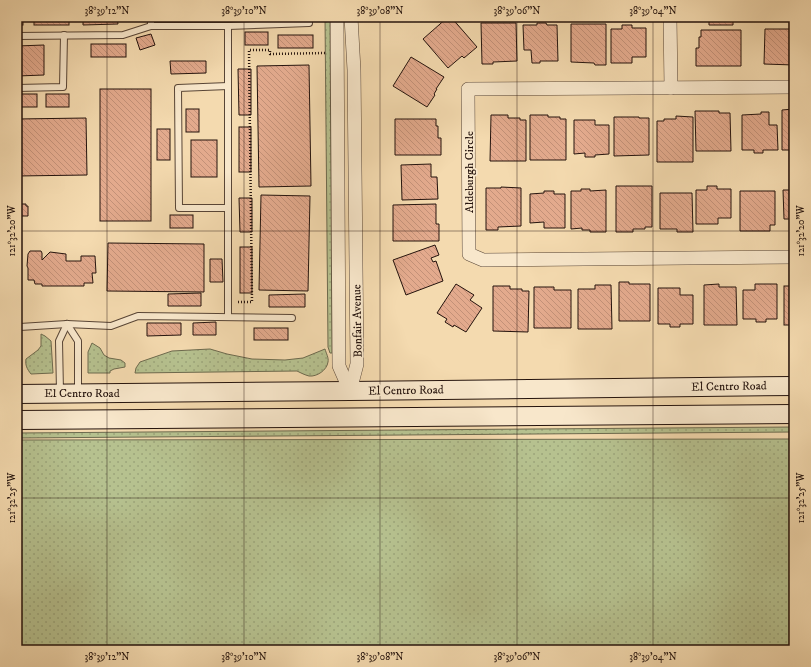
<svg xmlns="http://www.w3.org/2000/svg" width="811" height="667" font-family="'IM FELL DW Pica',serif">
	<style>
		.grass { fill: url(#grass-dots); stroke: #6d6a4e }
		.building { fill: url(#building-back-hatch); stroke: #24130d }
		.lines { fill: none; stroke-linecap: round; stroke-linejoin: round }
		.service-casing { stroke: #584536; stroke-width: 8 }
		.minor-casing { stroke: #584536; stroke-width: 14 }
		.secondary-casing { stroke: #24130d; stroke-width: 20 }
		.path { stroke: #24130d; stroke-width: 2.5; stroke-dasharray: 1 2; stroke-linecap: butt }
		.service { stroke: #f8e7cb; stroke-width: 6 }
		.minor { stroke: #f8e7cb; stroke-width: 13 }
		.secondary { stroke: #f8e7cb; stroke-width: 18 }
		.ticks { fill: none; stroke: #24130d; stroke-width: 1; stroke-opacity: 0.45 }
		.labels { text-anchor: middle; stroke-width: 3.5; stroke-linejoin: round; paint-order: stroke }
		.street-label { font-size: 12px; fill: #24130d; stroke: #f8e7cb }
		.neatline { fill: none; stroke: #24130d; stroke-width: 1.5 }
		.ticks-label { font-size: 10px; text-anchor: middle; fill: #24130d }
	</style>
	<defs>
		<pattern id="grass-dots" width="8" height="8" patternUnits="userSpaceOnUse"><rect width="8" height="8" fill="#b6c18f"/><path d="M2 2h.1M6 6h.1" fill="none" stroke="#9ca57a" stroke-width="1.8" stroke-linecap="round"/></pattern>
		<pattern id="building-back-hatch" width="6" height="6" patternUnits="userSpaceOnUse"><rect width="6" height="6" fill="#e3aa8d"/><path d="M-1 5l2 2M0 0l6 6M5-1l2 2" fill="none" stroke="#c39178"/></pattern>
	</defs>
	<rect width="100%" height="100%" fill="#f4daaf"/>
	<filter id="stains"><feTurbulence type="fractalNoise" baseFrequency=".005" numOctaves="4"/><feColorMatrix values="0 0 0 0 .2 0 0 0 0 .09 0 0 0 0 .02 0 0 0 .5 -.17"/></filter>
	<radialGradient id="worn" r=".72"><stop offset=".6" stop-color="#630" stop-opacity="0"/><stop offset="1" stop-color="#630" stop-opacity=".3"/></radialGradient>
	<g class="grass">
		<path d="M325,17H330L332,353H330L328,347Z"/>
		<path d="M41,334L45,336L51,341L53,373L31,374C27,369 25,365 26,359L38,350L41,346Z"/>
		<path d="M92,343L100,348L104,355L109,358L121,360L125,363V367L114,369L110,371V373H88V352Z"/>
		<path d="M210,349L227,354L252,359L285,360L303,358L325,349C326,353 329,358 328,362C327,370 317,377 309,376C305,375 301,373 297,371L135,373L136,368L140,362L172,351Z"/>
		<path d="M794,427V432L17,438V433Z"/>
		<path d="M794,439V650H17V440Z"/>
	</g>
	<g class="building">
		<rect x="17" y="17" width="6" height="8"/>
		<rect x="34" y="17" width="35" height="8"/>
		<path d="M83,17H117L118,24L83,25Z"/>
		<path d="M448,17H451L477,47L464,58L462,56L448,68L423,39Z"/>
		<path d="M695,17H733V25H709V17Z"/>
		<rect x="769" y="17" width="25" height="3"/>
		<path d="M481,23H516L517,61L493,62V64H482Z"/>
		<path d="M537,23H546L547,25H557L558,61H540V63H532L531,50H524L523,25H537Z"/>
		<path d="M571,24H606V65H595L594,63L571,62Z"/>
		<path d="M622,25H632V28H646V57H632V63H611V29H622Z"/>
		<path d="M765,29H794V65L764,64Z"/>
		<path d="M701,30H741V66H696V48H699V37H701Z"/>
		<rect x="245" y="32" width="23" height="13"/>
		<path d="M151,34L155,45L140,50L136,38Z"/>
		<rect x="278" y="35" width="35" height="13"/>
		<rect x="91" y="44" width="35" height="13"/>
		<path d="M44,45V75L17,76V46Z"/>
		<path d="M411,57L444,77L436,89H437L434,94L435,95L427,107L393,86Z"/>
		<path d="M170,61H206V73L171,74Z"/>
		<path d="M309,65L311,186L259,187L257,66Z"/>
		<path d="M238,69H251V115H239Z"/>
		<rect x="100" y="89" width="51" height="132"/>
		<rect x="17" y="94" width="20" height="13"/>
		<rect x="46" y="94" width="23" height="13"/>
		<rect x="186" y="109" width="13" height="23"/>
		<path d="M794,109V150H782V110Z"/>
		<path d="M695,111H719V113H730L731,151H696Z"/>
		<path d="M761,112H769V125H777L778,150H763V153H754V150H742V115L761,114Z"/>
		<path d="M491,115H508V118H520V120H526V161H490Z"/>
		<path d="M530,115H548V117H560V119H566V160H530Z"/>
		<path d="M676,116L693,117V162H657V121H664V119H676Z"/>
		<path d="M614,117H639V118H649V155L614,156Z"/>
		<path d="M86,118L87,175L17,176V119Z"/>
		<path d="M395,119H436V126H438V138H441V155H395Z"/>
		<path d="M574,120H595V125H609V154L595,155V157H585V153L574,154Z"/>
		<rect x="239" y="127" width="12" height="45"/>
		<rect x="157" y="129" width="13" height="31"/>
		<rect x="191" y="140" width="26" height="37"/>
		<path d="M431,164V177H437L438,199L402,200L401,165Z"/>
		<path d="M616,186H652V227H645V229H633V232H616Z"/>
		<path d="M707,186H717V189H731V218H718V224H696V190H707Z"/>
		<path d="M501,187L521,188V226L498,227V230H486V188H501Z"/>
		<path d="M581,189H590V191L606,190V232H590V230H582V228L571,229V191H581Z"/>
		<path d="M783,190H794V219H784Z"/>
		<path d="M544,191H554V194H565V228H544V222L530,223V194L544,193Z"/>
		<path d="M740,191H775V225H770V231H740Z"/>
		<path d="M660,193H692L693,232H677V229H660Z"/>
		<path d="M261,195L310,196L308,291L259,290Z"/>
		<path d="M239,198H252V232H240Z"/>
		<path d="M17,204H26V206H28V216H17Z"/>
		<path d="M436,204V224H439V241H393V205Z"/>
		<rect x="170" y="215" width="23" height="13"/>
		<path d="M108,243L204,244V292L107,291Z"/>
		<path d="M435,245L439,255L431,258L433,262L436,261L443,281L406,295L393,260Z"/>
		<rect x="240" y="247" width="12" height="46"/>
		<path d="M30,251H41L42,253V260L50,252L66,254V261H81V256H95L96,273H92L93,283H84V286H42V284H35L34,280H28V268L27,266L28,254Z"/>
		<path d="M210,259H222L223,282H210Z"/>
		<path d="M619,282H629V284H650V321H619Z"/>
		<path d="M456,284L474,295L470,300L482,308L466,332L454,325L453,327L445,322L447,319L437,313Z"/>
		<path d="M719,284V287H736L737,325H704V285Z"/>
		<path d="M755,284H777V319H766V322H756V319H743V290H755Z"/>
		<path d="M595,285H611L612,329H578V289H595Z"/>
		<path d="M493,286H510V289H522V291H529L528,332L493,331Z"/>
		<rect x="784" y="286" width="10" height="39"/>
		<path d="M534,287H554V290H571V328H534Z"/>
		<path d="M658,288H680V295H693V324H680V327H670V324H658Z"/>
		<path d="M201,293V306H168V294Z"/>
		<path d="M305,294V307H269V295Z"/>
		<path d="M216,322V335H193V323Z"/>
		<path d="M147,323H181V335L147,336Z"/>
		<rect x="254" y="328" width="34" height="12"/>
	</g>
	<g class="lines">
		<g class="service-casing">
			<g id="service">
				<path d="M151,17V26"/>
				<path d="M228,26V317"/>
				<path d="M17,36L123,35L151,26H228L309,23"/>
				<path d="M228,86L178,88L179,208H228"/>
				<path d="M17,88L63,87L64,35"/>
				<path d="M67,324L78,341V391"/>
				<path d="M17,325L20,327L67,324L111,326L138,316L292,318"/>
				<path d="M60,392L59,341L67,324"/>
			</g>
		</g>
		<g class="minor-casing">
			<g id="minor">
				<path d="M337,17L339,366L350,391"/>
				<path d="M670,17L671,88"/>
				<path d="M794,87L468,89L469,254L483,260L794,257"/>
				<path d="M350,391L357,364L354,70L351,17"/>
			</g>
		</g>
		<g class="secondary-casing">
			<g id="secondary">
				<path d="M17,394L350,391L794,386"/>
				<path d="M17,420L794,414"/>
			</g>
		</g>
		<path class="path" d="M238,302H252L249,50H270V54L325,53"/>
		<use href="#service" class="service"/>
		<use href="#minor" class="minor"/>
		<use href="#secondary" class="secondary"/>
	</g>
	<path class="ticks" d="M107,17V650M244,17V650M380,17V650M517,17V650M653,17V650M789,17V650M17,231H794M17,498H794"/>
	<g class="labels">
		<g class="street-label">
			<text transform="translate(469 172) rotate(-90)" y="4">Aldeburgh Circle</text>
			<text transform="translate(357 321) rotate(-91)" y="4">Bonfair Avenue</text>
			<text transform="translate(729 386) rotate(-1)" y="4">El Centro Road</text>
			<text transform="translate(406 390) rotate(-1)" y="4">El Centro Road</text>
			<text x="82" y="397">El Centro Road</text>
		</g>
	</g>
	<rect width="811" height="667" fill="none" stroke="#f4daaf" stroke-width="44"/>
	<rect x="22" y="22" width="767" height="623" class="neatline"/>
	<g class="ticks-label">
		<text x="107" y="14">38°39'12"N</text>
		<text x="244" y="14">38°39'10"N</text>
		<text x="380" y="14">38°39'08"N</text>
		<text x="517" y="14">38°39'06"N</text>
		<text x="653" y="14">38°39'04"N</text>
		<text transform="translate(800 231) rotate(-90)" y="4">121°32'20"W</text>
		<text transform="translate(11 231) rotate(-90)" y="4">121°32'20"W</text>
		<text transform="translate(800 498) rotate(-90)" y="4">121°32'25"W</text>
		<text transform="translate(11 498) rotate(-90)" y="4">121°32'25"W</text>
		<text x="107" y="660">38°39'12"N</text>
		<text x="244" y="660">38°39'10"N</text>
		<text x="380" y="660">38°39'08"N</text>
		<text x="517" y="660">38°39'06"N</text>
		<text x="653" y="660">38°39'04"N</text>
	</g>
	<rect width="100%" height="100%" filter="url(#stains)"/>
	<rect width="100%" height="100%" fill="url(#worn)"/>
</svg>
